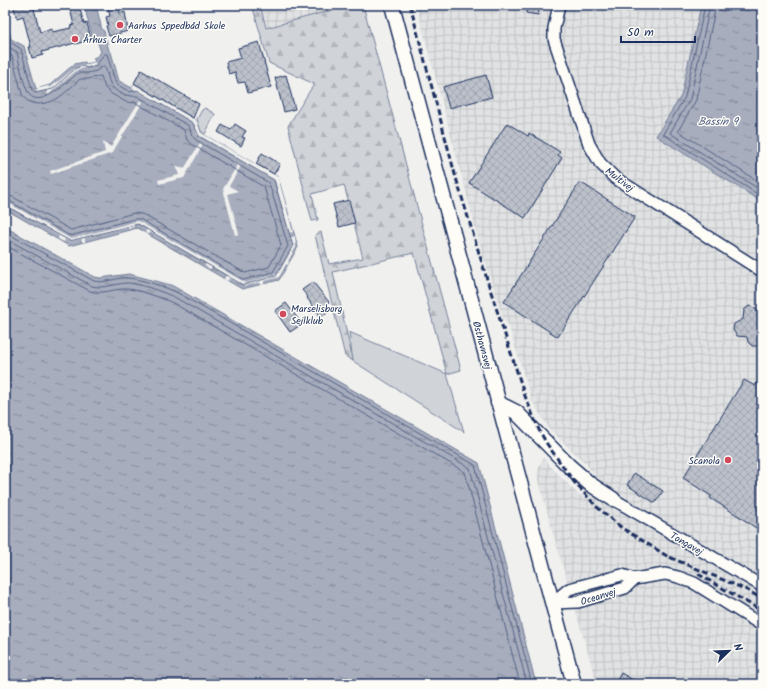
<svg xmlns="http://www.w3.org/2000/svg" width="767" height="689" font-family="Kalam,sans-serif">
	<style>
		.industrial { fill: url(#industrial-grid) }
		.green { fill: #d0d3d8; stroke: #76819b }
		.forest { fill: url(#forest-firs); stroke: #76819b }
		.water { fill: url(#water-ripples); stroke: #6f7b97 }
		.pier { fill: #f0f0ee }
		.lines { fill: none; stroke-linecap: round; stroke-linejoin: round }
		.shore { stroke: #536184; stroke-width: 1 }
		.building { fill: url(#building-cross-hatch); stroke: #1b2f5e }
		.minor-casing { stroke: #1b2f5e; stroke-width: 14 }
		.tertiary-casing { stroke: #1b2f5e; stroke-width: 17 }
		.minor { stroke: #fdfcf7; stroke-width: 11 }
		.tertiary { stroke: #fdfcf7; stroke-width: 14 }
		.rail { stroke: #1b2f5e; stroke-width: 3; stroke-dasharray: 6 3; stroke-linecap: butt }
		.poi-dot { fill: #d1495b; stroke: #fdfcf7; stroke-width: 1.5 }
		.labels { text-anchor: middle; stroke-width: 3; stroke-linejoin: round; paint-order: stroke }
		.poi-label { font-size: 10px; fill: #1b2f5e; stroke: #fdfcf7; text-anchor: start }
		.street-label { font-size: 10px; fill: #1b2f5e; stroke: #fdfcf7 }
		.water-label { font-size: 11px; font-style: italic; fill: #4c5b7f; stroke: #fdfcf7 }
	</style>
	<defs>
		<pattern id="industrial-grid" width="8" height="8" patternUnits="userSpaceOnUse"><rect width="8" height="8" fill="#e0e2e3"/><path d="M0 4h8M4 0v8" fill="none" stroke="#c0c2c5"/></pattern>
		<pattern id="forest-firs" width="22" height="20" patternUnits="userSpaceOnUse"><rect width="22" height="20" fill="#d0d3d8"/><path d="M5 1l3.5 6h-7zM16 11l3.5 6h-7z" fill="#b2b5bc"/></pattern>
		<pattern id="water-ripples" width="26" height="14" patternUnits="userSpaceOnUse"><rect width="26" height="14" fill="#a7adbd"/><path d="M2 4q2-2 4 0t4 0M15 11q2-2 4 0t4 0" fill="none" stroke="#878d9d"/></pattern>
		<pattern id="building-cross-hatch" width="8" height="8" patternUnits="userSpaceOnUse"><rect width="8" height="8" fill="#bbc0ca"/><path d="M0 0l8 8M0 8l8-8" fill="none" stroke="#a0a5b0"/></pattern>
	</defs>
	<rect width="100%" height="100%" fill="#f0f0ee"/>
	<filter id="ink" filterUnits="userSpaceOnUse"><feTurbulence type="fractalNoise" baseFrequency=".025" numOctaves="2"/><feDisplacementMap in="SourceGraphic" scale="8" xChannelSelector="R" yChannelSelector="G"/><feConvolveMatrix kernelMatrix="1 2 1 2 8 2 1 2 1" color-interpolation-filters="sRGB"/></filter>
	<g filter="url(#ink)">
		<g class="industrial">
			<path d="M260,5H351V6L266,28Z"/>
			<path d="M416,5H701L681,96L657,136L762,202V684H597L552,530L537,473L543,457L554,470L580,496L596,477L586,464L549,429L532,401L508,324L504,321L481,249Z"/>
		</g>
		<g class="green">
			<path d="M205,108L215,114L205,134L201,131L197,119L202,110Z"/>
			<path d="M349,332L447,374L464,432L353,361Z"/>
		</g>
		<path class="forest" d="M252,5H260L266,28L351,5H363L461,370L447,374L414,253L333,272L353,361L345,356L315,235L321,232L329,264L363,258L344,185L312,194L318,220L312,221L288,126L314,84L269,63Z"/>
		<g class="water">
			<path d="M84,5H96L102,30L104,31L109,51L111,52L119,81L132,88L134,84L197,121L201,133L278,177L298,247L279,280L242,289L137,228L69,246L5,209V14L11,39L24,46L36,89L50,85L74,64L85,62L86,64L95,62L93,58L98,56L101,52L98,43L93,40Z"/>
			<path d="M701,5H762V202L656,136L681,96Z"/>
			<path d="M5,227L95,277L100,278L129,274L171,285L180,290L479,463L536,684H5Z"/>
		</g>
		<g class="pier">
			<path d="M95,62V65L77,70L48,95L47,90L37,93L36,89L48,86L50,88L75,68Z"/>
			<path d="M134,84L197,121L201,133L278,177L293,232L289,233L275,181L197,135L194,124L132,88Z"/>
			<path d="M140,100L143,102L112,153L51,174L50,171L105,152L103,142L111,147Z"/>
			<path d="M200,143L203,145L184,178L159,184L158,180L179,175L176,165L184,169Z"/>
			<path d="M238,164L241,166L229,186L238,191L228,194L239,234L235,235L223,189Z"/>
			<path d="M5,201L71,239L138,221L246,283L277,274L293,247L290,238L295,236L296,247L288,261H289L288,265L286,264L279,277L264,281V284L261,285L260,282L245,286L229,278L228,281L224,279L226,275L212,267L210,269L205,266L206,263L150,232L148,234L145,233L147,229L138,224L134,225V227L128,229V227L85,238V242H82L81,239L70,242L65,239L64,242L58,239L59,236L5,205Z"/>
		</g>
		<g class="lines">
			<g class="shore">
				<path d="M705,5L685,97L663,134L762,197"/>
				<path d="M710,5L690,99L670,133L762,191"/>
				<path d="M716,5L696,100L678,131L762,184"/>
				<path d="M5,30L9,41L21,49L32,90L35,93L53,89L76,68L82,66L87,68L96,66L104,54H107L116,84L130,92L137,90L193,123L199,136L274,180L293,246L276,276L243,285L138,224L70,241L8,207L5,206"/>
				<path d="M5,45L17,52C19,62 24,87 29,94C40,110 69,80 78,73H88L96,71L104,66C108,71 107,79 111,85C115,93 129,97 137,96L189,126L192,136L196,140L269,183L288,246L273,272L244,280L140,219H134L70,236L11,202L5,201"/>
				<path d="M5,52L12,56L22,94C28,108 47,105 58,98C66,93 73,85 80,79H88L101,76L105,88L110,93L126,102L136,103L184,130L187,140L193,145L264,187L281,245L269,267L245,273L142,214L134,213L71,230L13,197L5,195"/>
				<path d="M5,232L94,281C105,284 116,277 128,278C141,279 166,287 178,293L475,465L532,684"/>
				<path d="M5,238L92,286C103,289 114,284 126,283C136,282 166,293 176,298L470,468L527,684"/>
				<path d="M5,245L90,291C103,295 114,288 128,289C140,290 162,298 173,303L465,472L520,684"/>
			</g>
		</g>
		<g class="building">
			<path d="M13,5H33L40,32L52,29V32L71,28L70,26L74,25L69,5H79L84,24L87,23L91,39L83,41V42L75,44V43L42,52L43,55L32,58L29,47H31L23,16L17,18Z"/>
			<path d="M107,5H118L120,13L125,12L128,31L109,36L106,26L108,25L106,17L110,16Z"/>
			<path d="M527,5H540L538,15L526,13Z"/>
			<path d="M259,42L271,87L248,93L245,82L238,83L235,72L229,74L226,62L241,58L238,48Z"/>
			<path d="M141,70L199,104L193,118L134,83Z"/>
			<path d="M286,75L295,109L284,112L275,78Z"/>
			<path d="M486,75L492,97L449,108L443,87Z"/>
			<path d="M507,123L528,136L529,133L560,152L558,155L562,158L525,218L469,183Z"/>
			<path d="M235,124L246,131L242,137L245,138L241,146L218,132L222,125L231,130Z"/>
			<path d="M262,153L280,164L274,174L256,164Z"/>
			<path d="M580,182L635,217L558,337L504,302Z"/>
			<path d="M349,200L355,223L339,227L333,204Z"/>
			<path d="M313,282L329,302L326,305L330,310L321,317L307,298L308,297L302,290Z"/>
			<path d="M286,303L302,324L290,332L275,311Z"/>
			<path d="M749,306L755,308L760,317H762V342L758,346H752L748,342L747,337L737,336L733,330L734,324L743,319L744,310Z"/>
			<path d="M762,375V528L758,525L756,528L740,517L710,498L711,496L683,478L744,380L755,386Z"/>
			<path d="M634,473L663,491L655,503L627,485Z"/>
			<path d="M621,673L640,684H615Z"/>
		</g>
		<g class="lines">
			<g class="minor-casing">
				<g id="minor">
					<path d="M559,5L554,28V39L589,144L600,163L615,178L762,271"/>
					<path d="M613,499L762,586"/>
					<path d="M552,603L569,589L622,575L634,579L665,574L678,577L694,583L762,625"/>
					<path d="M552,603L578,602L625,588L634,579"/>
				</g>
			</g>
			<g class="tertiary-casing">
				<g id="tertiary">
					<path d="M392,5L574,684"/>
					<path d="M498,403L516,412L568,465L590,484L613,499"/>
				</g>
			</g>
			<use href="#minor" class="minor"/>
			<use href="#tertiary" class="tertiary"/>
			<g class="rail">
				<path d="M410,5L456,178L490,289L525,396L539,430L547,444L574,482L597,507L622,528L667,556L747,590L762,599"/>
				<path d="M698,574L762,611"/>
			</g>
		</g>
	</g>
	<g class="poi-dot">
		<circle cx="120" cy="25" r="4"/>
		<circle cx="75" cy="39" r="4"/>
		<circle cx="283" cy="314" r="4"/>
		<circle cx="728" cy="460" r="4"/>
	</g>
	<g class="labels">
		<g class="poi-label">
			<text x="128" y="29">Aarhus Sppedbåd Skole</text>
			<text x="83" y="43">Århus Charter</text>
			<text x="291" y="312">Marselisborg<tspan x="291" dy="12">Sejlklub</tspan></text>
			<text x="720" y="464" text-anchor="end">Scanola</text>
		</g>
		<g class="street-label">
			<text transform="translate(620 179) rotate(37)" y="4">Multivej</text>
			<text transform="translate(483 345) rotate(75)" y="4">Østhavnsvej</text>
			<text transform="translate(687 543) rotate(30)" y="4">Tongavej</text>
			<text transform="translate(598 596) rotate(-17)" y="4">Oceanvej</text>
		</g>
		<g class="water-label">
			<text x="718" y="125">Bassin 9</text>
		</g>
	</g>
	<rect width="767" height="689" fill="none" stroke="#fdfcf7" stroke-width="20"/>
	<rect x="10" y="10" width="747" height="669" fill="none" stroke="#1b2f5e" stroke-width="1.5" filter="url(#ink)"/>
	<g transform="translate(729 651) rotate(67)" stroke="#fdfcf7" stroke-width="3" paint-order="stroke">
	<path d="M0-3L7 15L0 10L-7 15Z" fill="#1b2f5e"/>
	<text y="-6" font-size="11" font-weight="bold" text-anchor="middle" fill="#1b2f5e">N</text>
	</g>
	<path d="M621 36v6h74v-6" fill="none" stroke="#1b2f5e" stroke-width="2"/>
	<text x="627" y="36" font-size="12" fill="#1b2f5e" stroke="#fdfcf7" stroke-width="3" paint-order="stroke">50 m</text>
</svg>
